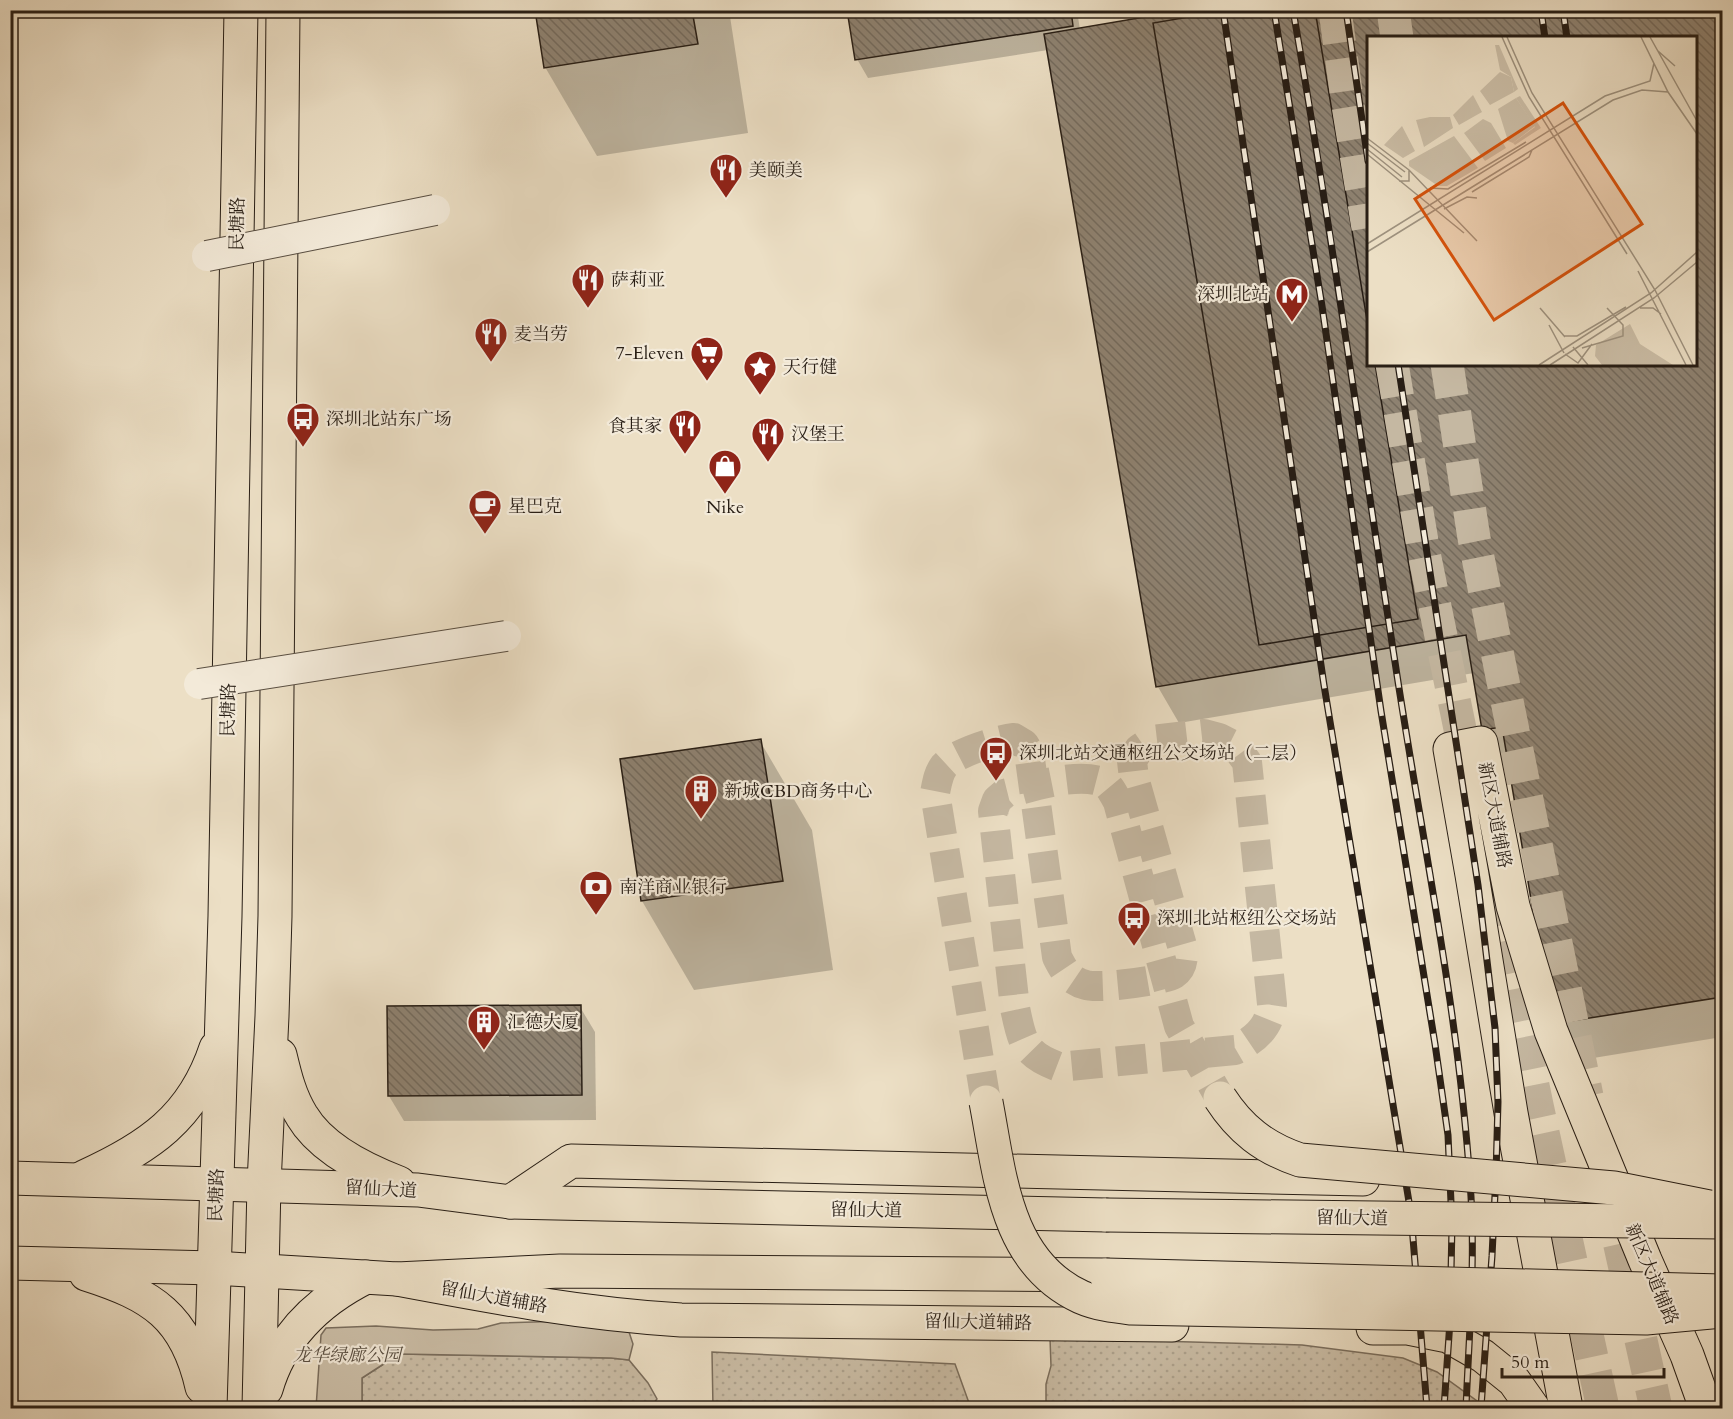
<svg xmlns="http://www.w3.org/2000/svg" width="1733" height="1419" font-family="Cardo,'Noto Serif SC',serif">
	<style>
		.grass { fill: url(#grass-dots); stroke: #7a6e5e; stroke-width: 1.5 }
		.green { fill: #cbbea7; stroke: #7a6e5e; stroke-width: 1.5 }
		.shadow { fill: #0003; fill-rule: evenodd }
		.building { fill: url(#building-back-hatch); stroke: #281e15; stroke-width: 1.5; fill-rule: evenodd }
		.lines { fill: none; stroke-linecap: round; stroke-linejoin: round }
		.minor-tunnel { stroke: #c5b8a2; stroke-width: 30; stroke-dasharray: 30 15; stroke-linecap: butt }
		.major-tunnel { stroke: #c5b8a2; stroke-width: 33; stroke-dasharray: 33 16; stroke-linecap: butt }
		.major-casing { stroke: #281e15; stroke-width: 35 }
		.major { stroke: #ecdfc5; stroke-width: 33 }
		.rail-casing { stroke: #281e15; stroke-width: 7 }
		.rail { stroke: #f3ead9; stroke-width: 4.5; stroke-dasharray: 14; stroke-linecap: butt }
		.minor-bridge-casing { stroke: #594e41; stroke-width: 32; stroke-linecap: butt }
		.major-bridge-casing { stroke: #281e15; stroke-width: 35; stroke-linecap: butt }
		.minor-bridge { stroke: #f3ead9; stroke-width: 30 }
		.major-bridge { stroke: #ecdfc5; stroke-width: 33 }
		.labels { text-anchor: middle; stroke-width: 4.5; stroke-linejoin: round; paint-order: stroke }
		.poi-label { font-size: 18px; fill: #281e15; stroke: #f3ead9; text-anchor: start }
		.street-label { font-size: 18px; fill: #281e15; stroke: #f3ead9 }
		.park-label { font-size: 18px; font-style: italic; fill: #594e41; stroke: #f3ead9 }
		.inset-road { fill: none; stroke: #9e927f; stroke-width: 1.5 }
		.view { fill: #d5530d; fill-opacity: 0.15; stroke: #d5530d; stroke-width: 3 }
		.inset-edge { fill: none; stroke: #281e15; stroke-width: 3 }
	</style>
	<defs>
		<pattern id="grass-dots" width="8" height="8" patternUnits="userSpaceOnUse" patternTransform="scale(1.5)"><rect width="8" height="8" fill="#cbbea7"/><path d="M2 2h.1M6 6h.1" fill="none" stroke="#aea38f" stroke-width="1.8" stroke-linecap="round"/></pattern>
		<pattern id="building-back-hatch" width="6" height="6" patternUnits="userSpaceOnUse" patternTransform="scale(1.5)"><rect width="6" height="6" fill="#8e8271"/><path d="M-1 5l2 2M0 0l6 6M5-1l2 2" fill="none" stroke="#746a5c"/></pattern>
	</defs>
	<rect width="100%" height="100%" fill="#ecdfc5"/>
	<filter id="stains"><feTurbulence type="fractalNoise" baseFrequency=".00333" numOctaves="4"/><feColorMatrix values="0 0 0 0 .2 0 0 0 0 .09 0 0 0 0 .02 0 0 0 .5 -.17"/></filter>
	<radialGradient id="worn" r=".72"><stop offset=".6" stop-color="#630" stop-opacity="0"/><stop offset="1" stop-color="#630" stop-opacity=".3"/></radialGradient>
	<g class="grass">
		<path d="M1050,1338L1302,1345L1403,1358L1437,1372L1477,1401L1471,1408H1046V1384L1051,1366Z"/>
		<path d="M712,1352L955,1364L969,1403V1408H713Z"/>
		<path d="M399,1354L611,1358L629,1360L648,1383L657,1399L650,1408H362V1378Z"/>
	</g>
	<path class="green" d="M568,1321L628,1329L633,1344L629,1360L611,1358L399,1354L362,1378V1408H316L321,1335L326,1328L376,1326L433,1330L478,1329L501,1323Z"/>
	<g class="shadow">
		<path d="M536,10H729L748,133L597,156L545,67Z"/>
		<path d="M849,10H1077L1080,30L1195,10H1722V1037L1575,1061L1554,1024L1510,766L1505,767L1484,730L1474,673L1179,723L1158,687L1048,50L868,78L857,59ZM1368,38H1696V364H1368Z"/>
		<path d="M760,741L812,830L833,970L694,990L642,901L621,761Z"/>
		<path d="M580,1007L595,1032L596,1120L404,1121L389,1096Z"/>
	</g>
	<g class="building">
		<path d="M535,10H692L698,44L544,68Z"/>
		<path d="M847,10H1071L1073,26L855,60Z"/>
		<path d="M1186,10H1722V997L1552,1024L1502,727L1482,730L1466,635L1156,687L1044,34ZM1368,38H1696V364H1368Z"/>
		<path d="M1230,10H1315L1368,326V364H1375L1418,619L1259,645L1153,23Z"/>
		<path d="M761,739L783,881L641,901L620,759Z"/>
		<path d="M581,1005L582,1095L388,1096L387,1006Z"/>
	</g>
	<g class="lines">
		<path class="minor-tunnel" d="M986,1102L935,793C937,783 938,774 944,766C955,753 997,740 1014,738L1024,744L1029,752L1057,957C1064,971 1070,981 1086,985C1098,989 1162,981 1174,974C1183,968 1183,959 1183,949L1134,778L1132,761L1139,749L1152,740L1204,734L1219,738L1235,746L1247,762L1272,1004C1268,1030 1257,1037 1235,1050L1059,1067C1024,1054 1022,1042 1015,1008L993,811L997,800L1004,794C1029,788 1087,768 1108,786C1112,790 1115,797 1118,802L1179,1026L1220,1098"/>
		<g class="major-tunnel">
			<path d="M1335,10L1347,99L1368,228"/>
			<path d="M1393,10L1397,38"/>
			<path d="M1392,364L1424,553L1537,1105L1603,1408"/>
			<path d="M1447,364L1474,538L1587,1096"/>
			<path d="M1609,1196L1656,1408"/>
		</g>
		<g class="major-casing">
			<g id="major">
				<path d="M280,1055C285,1076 290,1097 302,1116C321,1148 365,1170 399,1183"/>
				<path d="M84,1177C148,1148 193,1118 216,1048"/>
				<path d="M10,1178L418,1190L510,1202L1106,1215"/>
				<path d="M510,1202L571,1161L1363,1179"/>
				<path d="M10,1263L214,1268L397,1279L560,1271L1106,1275"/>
				<path d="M86,1274C152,1295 186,1316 202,1387"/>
				<path d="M397,1279C493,1297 583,1314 681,1320L1172,1325"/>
				<path d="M1373,1328H1408L1448,1336L1483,1356L1514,1381L1533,1408"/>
				<path d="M266,1389C281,1336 318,1301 366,1277"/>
				<path d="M210,1408L225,916L241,10"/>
				<path d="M259,1408L264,1184L272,1016L275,916L283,10"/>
				<path d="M1566,1408L1511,1113L1472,875L1450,749L1481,743L1513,906L1551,1031L1645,1260L1687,1355L1706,1408"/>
			</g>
		</g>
		<use href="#major" class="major"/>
		<g class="rail-casing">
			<g id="rail">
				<path d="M1223,10L1324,685L1411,1214L1427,1408"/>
				<path d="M1274,10L1322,306L1381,711L1435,1044L1448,1135L1452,1225L1450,1321L1444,1408"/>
				<path d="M1293,10C1331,227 1361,445 1395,662C1421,835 1458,1007 1470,1182C1476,1257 1469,1333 1466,1408"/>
				<path d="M1346,10L1368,161"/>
				<path d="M1541,10L1545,38"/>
				<path d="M1563,10L1567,38"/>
				<path d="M1398,364L1478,885L1495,1028L1498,1102L1496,1174L1492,1256L1481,1408"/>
			</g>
		</g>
		<use href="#rail" class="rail"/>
		<g class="minor-bridge-casing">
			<g id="minor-bridge">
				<path d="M207,256L435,210"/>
				<path d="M199,684L506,636"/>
			</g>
		</g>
		<g class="major-bridge-casing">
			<g id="major-bridge">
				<path d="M1220,1098C1240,1129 1264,1148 1300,1160L1614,1188L1709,1207"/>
				<path d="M986,1102C1000,1175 1005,1262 1081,1297C1097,1304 1114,1306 1131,1308L1646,1318L1722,1311"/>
				<path d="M1106,1215L1722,1222"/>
				<path d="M1106,1275L1722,1291"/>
			</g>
		</g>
		<use href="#minor-bridge" class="minor-bridge"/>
		<use href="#major-bridge" class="major-bridge"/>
	</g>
	<defs>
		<g id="restaurant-pin" transform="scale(1.725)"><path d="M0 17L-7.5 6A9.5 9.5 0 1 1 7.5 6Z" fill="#8f2418" stroke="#f3ead9"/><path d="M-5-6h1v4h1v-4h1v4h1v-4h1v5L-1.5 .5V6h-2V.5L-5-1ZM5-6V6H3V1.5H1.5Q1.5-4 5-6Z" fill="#fff"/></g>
		<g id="metro-pin" transform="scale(1.725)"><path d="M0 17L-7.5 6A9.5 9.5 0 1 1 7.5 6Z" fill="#8f2418" stroke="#f3ead9"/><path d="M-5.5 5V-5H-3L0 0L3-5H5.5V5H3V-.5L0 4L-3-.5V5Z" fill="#fff"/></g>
		<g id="supermarket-pin" transform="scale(1.725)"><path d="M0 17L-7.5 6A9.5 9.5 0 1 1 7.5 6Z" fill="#8f2418" stroke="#f3ead9"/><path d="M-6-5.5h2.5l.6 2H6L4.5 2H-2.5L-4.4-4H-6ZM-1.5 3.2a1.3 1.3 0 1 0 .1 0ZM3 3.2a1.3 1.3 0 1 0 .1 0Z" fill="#fff"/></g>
		<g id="sight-pin" transform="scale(1.725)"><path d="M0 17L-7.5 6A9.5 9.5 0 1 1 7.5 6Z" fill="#8f2418" stroke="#f3ead9"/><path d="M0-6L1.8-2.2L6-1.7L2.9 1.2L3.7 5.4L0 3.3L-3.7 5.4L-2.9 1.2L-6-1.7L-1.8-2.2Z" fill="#fff"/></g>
		<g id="bus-pin" transform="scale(1.725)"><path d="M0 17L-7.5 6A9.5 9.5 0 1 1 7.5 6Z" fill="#8f2418" stroke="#f3ead9"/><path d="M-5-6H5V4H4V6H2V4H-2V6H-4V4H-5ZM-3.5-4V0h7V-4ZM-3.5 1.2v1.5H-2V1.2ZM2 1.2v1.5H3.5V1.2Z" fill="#fff"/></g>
		<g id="shop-pin" transform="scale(1.725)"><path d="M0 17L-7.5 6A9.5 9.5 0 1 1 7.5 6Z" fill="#8f2418" stroke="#f3ead9"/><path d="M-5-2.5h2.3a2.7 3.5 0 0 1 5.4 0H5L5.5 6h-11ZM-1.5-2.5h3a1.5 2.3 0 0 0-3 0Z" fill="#fff"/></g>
		<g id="cafe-pin" transform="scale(1.725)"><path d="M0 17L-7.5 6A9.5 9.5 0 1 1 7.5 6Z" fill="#8f2418" stroke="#f3ead9"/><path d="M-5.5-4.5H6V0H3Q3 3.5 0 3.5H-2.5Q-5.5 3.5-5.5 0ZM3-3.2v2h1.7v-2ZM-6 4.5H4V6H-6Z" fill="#fff"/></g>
		<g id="building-pin" transform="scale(1.725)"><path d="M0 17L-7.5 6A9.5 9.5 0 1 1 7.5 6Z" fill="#8f2418" stroke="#f3ead9"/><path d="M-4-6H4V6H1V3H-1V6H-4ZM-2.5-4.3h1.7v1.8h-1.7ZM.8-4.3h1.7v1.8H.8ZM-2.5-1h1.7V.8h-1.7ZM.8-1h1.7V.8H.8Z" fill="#fff"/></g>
		<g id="bank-pin" transform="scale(1.725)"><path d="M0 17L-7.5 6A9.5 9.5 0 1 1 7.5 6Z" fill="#8f2418" stroke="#f3ead9"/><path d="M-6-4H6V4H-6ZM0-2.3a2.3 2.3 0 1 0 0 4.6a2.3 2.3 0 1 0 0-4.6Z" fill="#fff"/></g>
	</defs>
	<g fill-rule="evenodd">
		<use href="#restaurant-pin" x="726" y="170"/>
		<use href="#restaurant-pin" x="588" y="280"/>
		<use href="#metro-pin" x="1292" y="294"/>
		<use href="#restaurant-pin" x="491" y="334"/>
		<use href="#supermarket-pin" x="707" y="353"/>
		<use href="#sight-pin" x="760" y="367"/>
		<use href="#bus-pin" x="303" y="419"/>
		<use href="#restaurant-pin" x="685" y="426"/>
		<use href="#restaurant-pin" x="768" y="434"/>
		<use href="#shop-pin" x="725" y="466"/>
		<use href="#cafe-pin" x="485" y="506"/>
		<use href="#bus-pin" x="996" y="753"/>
		<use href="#building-pin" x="701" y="791"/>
		<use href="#bank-pin" x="596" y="887"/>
		<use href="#bus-pin" x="1134" y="918"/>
		<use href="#building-pin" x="484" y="1022"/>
	</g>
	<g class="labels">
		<g class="poi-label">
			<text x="749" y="176">美颐美</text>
			<text x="611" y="286">萨莉亚</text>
			<text x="1269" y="300" text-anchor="end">深圳北站</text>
			<text x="514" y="340">麦当劳</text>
			<text x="684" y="359" text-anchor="end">7-Eleven</text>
			<text x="783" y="373">天行健</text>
			<text x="326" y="425">深圳北站东广场</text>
			<text x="662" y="432" text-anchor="end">食其家</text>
			<text x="791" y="440">汉堡王</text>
			<text x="508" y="512">星巴克</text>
			<text x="725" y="513" text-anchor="middle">Nike</text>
			<text x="1019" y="759">深圳北站交通枢纽公交场站（二层）</text>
			<text x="724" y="797">新城CBD商务中心</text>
			<text x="619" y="893">南洋商业银行</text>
			<text x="1157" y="924">深圳北站枢纽公交场站</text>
			<text x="507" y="1028">汇德大厦</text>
		</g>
		<g class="street-label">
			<text transform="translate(237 224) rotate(-89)" y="6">民塘路</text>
			<text transform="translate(228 710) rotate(-89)" y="6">民塘路</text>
			<text transform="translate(1495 815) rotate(79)" y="6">新区大道辅路</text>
			<text transform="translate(381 1189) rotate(3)" y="6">留仙大道</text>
			<text transform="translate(216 1195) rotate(-88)" y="6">民塘路</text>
			<text transform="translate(866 1210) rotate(1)" y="6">留仙大道</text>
			<text transform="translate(1352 1218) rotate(1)" y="6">留仙大道</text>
			<text transform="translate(1652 1274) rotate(67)" y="6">新区大道辅路</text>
			<text transform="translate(494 1297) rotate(10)" y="6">留仙大道辅路</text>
			<text transform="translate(978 1322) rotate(1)" y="6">留仙大道辅路</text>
		</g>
		<g class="park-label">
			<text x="347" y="1361">龙华绿廊公园</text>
		</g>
	</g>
	<g transform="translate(1367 36)">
		<rect width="330" height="330" fill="#ecdfc5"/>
		<path d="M149,62L168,90L146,107L141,105L131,73ZM116,83L124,87L139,112L118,125L97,97ZM87,100L111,132L80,150H71L42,130V125Z" fill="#cbbea7"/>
		<path d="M133,36L144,41L147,56L123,69L113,55ZM106,59L115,76L92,89L86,79ZM63,81H83L86,92L57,111L49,84ZM35,90L48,115L36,122L17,109Z" fill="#cbbea7"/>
		<path d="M128,9H132L151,53L147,56L144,41L133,34ZM153,60L174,92L148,109L146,107L168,91L149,62ZM263,288L273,308L306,329H235L228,320L229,309Z" fill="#cbbea7"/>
		<path class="inset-road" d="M135,1L162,61L260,218M140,1L165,57L288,254L326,329M274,1L301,56L330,98M283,1L330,85M291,15L308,30M0,102L42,134L110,205M0,107L38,136M0,113L35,141M0,118L97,197M32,145H42V134M63,152L81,153L159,106M105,156L162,121L165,114M77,173L100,161L110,162M0,208L238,60L283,45L287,27M0,216L246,64L275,54L301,56M271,235L319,329M173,272L198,301M273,272H286L294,278M182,289L197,317M197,300H210L259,271M206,311L221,329M215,312L256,300V289L240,272M198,318L211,327L225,308M172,329L284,257L330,216M183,329L287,262L330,226"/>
		<path class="view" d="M196,67L275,188L127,284L48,163Z"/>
		<rect width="330" height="330" class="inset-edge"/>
	</g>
	<rect width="1733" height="1419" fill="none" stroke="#ecdfc5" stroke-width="36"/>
	<rect x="12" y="12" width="1709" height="1395" fill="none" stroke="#281e15" stroke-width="3"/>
	<rect x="18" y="18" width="1697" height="1383" fill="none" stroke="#281e15" stroke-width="1.5"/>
	<path d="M1502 1368v9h162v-9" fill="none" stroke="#281e15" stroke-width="3"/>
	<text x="1511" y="1368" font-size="18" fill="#281e15" stroke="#f3ead9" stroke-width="4.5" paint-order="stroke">50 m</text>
	<rect width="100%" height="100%" filter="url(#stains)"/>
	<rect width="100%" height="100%" fill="url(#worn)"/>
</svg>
